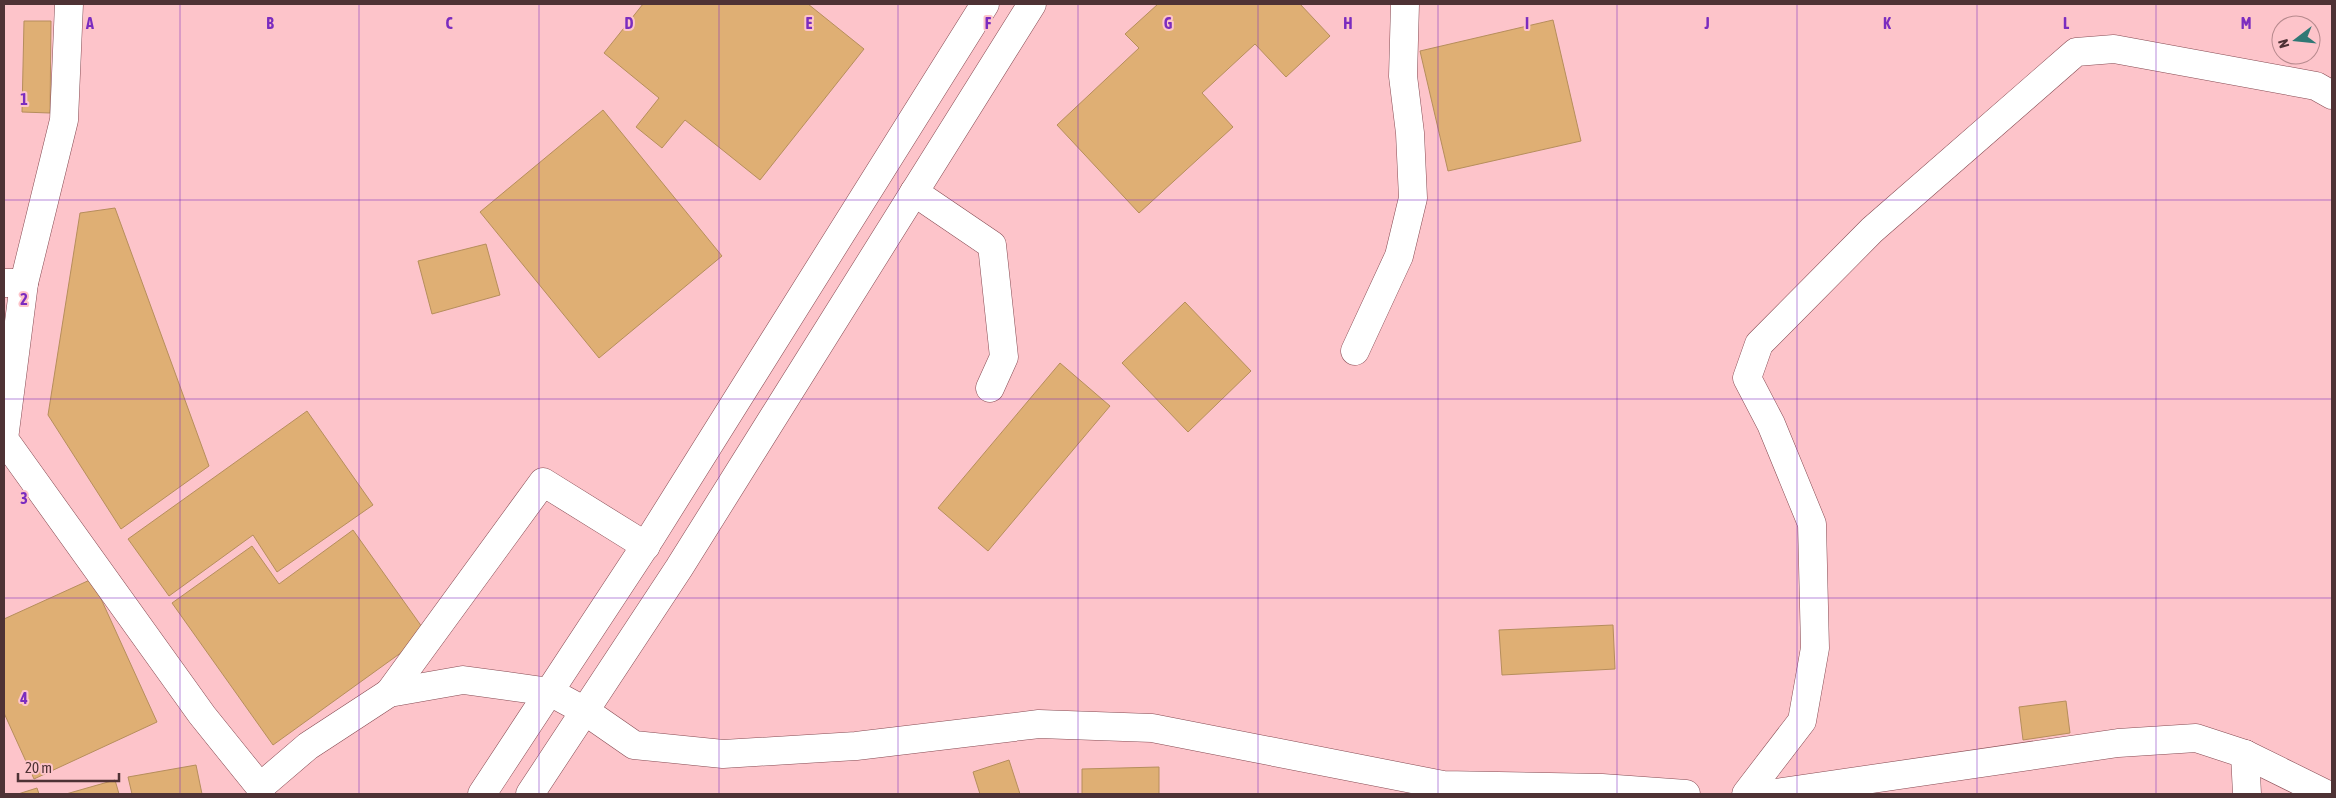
<svg xmlns="http://www.w3.org/2000/svg" width="2336" height="798" font-family="'Asap Condensed',sans-serif">
	<style>
		.building { fill: #dfaf74; stroke: #b68e5c }
		.lines { fill: none; stroke-linecap: round; stroke-linejoin: round }
		.minor-casing { stroke: #864a52; stroke-width: 29 }
		.trunk-casing { stroke: #864a52; stroke-width: 29 }
		.minor { stroke: #fff; stroke-width: 28 }
		.trunk { stroke: #fff; stroke-width: 28 }
		.grid { fill: none; stroke: #7b2cbf; stroke-width: 1; stroke-opacity: 0.55 }
		.grid-label { font-size: 16px; text-anchor: middle; font-weight: bold; fill: #7b2cbf; stroke: #fdc4ca; stroke-width: 4; stroke-linejoin: round; paint-order: stroke }
	</style>
	<rect width="100%" height="100%" fill="#fdc4ca"/>
	<g class="building">
		<path d="M643,4H808L864,49L760,180L685,120L662,148L636,127L659,98L604,53Z"/>
		<path d="M1158,4H1300L1330,36L1286,77L1255,44L1202,93L1233,127L1139,213L1057,125L1139,48L1125,34Z"/>
		<path d="M1553,20L1581,141L1448,171L1420,51Z"/>
		<path d="M24,21H51L50,113L22,112Z"/>
		<path d="M603,110L722,256L599,358L480,212Z"/>
		<path d="M115,208L209,466L121,529L48,415L80,213Z"/>
		<path d="M486,244L500,295L432,314L418,261Z"/>
		<path d="M1185,302L1251,371L1188,432L1122,363Z"/>
		<path d="M1060,363L1110,406L988,551L938,508Z"/>
		<path d="M307,411L373,505L277,572L253,535L169,596L128,539Z"/>
		<path d="M353,530L427,634L273,745L172,603L252,546L279,584Z"/>
		<path d="M92,579L157,722L34,779L4,713V619Z"/>
		<path d="M1613,625L1615,669L1502,675L1499,630Z"/>
		<path d="M2066,701L2070,733L2023,740L2019,707Z"/>
		<path d="M1009,760L1020,794H980L973,772Z"/>
		<path d="M196,765L202,794H132L128,777Z"/>
		<path d="M1159,767V794H1082V769Z"/>
		<path d="M115,780L119,794H66Z"/>
		<path d="M37,788L39,794H18Z"/>
	</g>
	<g class="lines">
		<g class="minor-casing">
			<g id="minor">
				<path d="M914,192L992,245L1004,357L990,388"/>
				<path d="M4,283H24L4,439L202,715L260,787L308,746L389,693L463,680L550,692L585,711L634,745L723,754L856,746L1039,724L1152,728L1443,785L1602,788L1686,794"/>
				<path d="M24,283L64,120L69,4"/>
				<path d="M1355,351L1399,256L1413,198L1410,133L1403,76L1405,4"/>
				<path d="M389,693L543,482L646,546"/>
				<path d="M2245,754L2247,794"/>
				<path d="M1746,794L1802,721L1815,648L1812,524L1771,424L1747,378L1759,344L1872,230L2076,52L2114,49L2316,86L2332,95"/>
				<path d="M1769,794L2118,743L2196,738L2245,754L2326,794"/>
			</g>
		</g>
		<g class="trunk-casing">
			<g id="trunk">
				<path d="M482,794L651,537L985,4"/>
				<path d="M530,794L679,568L1032,4"/>
			</g>
		</g>
		<use href="#minor" class="minor"/>
		<use href="#trunk" class="trunk"/>
	</g>
	<path class="grid" d="M180,4V794M359,4V794M539,4V794M719,4V794M898,4V794M1078,4V794M1258,4V794M1438,4V794M1617,4V794M1797,4V794M1977,4V794M2156,4V794M4,200H2332M4,399H2332M4,598H2332"/>
	<g class="grid-label">
		<text x="90" y="29">A</text>
		<text x="270" y="29">B</text>
		<text x="449" y="29">C</text>
		<text x="629" y="29">D</text>
		<text x="809" y="29">E</text>
		<text x="988" y="29">F</text>
		<text x="1168" y="29">G</text>
		<text x="1348" y="29">H</text>
		<text x="1527" y="29">I</text>
		<text x="1707" y="29">J</text>
		<text x="1887" y="29">K</text>
		<text x="2066" y="29">L</text>
		<text x="2246" y="29">M</text>
		<text x="24" y="105">1</text>
		<text x="24" y="305">2</text>
		<text x="24" y="504">3</text>
		<text x="24" y="704">4</text>
	</g>
	<rect width="2336" height="798" fill="none" stroke="#4e3235" stroke-width="10"/>
	<g transform="translate(2296 40) rotate(254)"><circle r="24" fill="#fdc4ca" stroke="#b78a8e"/>
	<path d="M0-4L9 19L0 12L-9 19Z" fill="#2f7875"/>
	<text y="-8" font-size="14" font-weight="bold" text-anchor="middle" fill="#4e3235">N</text>
	</g>
	<path d="M18 773v8h101v-8" fill="none" stroke="#4e3235" stroke-width="2.5"/>
	<text x="25" y="773" font-size="15" fill="#4e3235" stroke="#fdc4ca" stroke-width="4" paint-order="stroke">20 m</text>
</svg>
